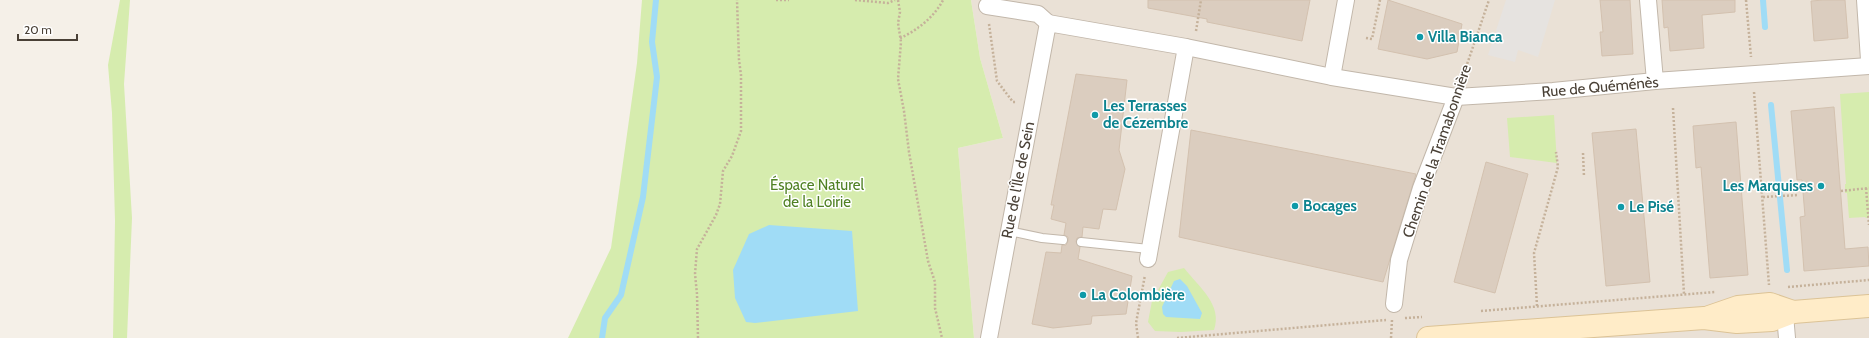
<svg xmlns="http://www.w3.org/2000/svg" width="1869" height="338" font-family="Cabin,sans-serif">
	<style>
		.residential { fill: #eae1d6 }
		.green { fill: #d6ecae }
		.parking { fill: #e6e3e0 }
		.water { fill: #a0dcf6 }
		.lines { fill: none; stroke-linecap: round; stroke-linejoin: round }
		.stream { stroke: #a0dcf6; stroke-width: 6 }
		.building { fill: #dbcdbf; stroke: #d3c1af }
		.service-casing { stroke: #c2b7aa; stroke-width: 10 }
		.minor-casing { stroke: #c2b7aa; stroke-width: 18 }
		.secondary-casing { stroke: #dcc396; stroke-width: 24 }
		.path { stroke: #c5b19a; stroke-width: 2.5; stroke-dasharray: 2 2; stroke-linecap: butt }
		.service { stroke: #fff; stroke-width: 8 }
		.minor { stroke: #fff; stroke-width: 16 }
		.secondary { stroke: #ffecc8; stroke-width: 22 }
		.culture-dot { fill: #0f9aa8; stroke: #fff; stroke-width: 1.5 }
		.labels { text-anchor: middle; stroke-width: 3; stroke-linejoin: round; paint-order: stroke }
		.culture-label { font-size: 15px; font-weight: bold; fill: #0d838f; stroke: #fff; text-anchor: start }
		.street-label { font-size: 15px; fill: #494036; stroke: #fff }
		.park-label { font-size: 15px; fill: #508124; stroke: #fff }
	</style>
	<rect width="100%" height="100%" fill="#f5f0e8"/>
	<path class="residential" d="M971,0H1869V338H973H974L958,148L1003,138L980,58Z"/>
	<g class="green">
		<path d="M120,0H130L124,84L132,218L127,338H113L115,221L112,113L108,65Z"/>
		<path d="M642,0H971L980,58L1003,138L958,148L974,338H568L611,248L637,63Z"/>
		<path d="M1869,92V218H1866L1865,217L1849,218L1847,193H1845V184H1846L1840,94Z"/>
		<path d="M1554,115L1557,163L1510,157L1507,118Z"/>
		<path d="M1184,268C1199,287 1223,305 1214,330L1181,332L1155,331L1148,322L1152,301L1168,272Z"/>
	</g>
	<path class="parking" d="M1506,0H1555L1538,57L1518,50L1515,62L1488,55Z"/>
	<g class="water">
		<path d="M769,225L852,231L858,311L755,323L746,322L735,298L733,270L749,234Z"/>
		<path d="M1180,279L1187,286L1202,313L1200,319L1166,317L1163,314L1162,307L1174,281Z"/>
	</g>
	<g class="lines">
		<g class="stream">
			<path d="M1763,0L1765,27"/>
			<path d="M1771,105L1787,270"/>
			<path d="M602,338L605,318L621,295L643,197L657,77L652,42L656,0"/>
		</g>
	</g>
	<g class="building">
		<path d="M1148,0H1310L1302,41L1207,22V19L1148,8Z"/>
		<path d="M1388,0L1462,24L1457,52L1427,59L1378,49Z"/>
		<path d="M1600,0H1630L1633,54L1602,56L1600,32H1603Z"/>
		<path d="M1662,0H1735V12L1702,15L1704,48L1670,51L1668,27L1664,28Z"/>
		<path d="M1824,0H1845L1848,38L1814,41L1811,1Z"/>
		<path d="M1076,74L1127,80L1119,150L1125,169L1116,210L1103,209L1099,229L1083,227L1082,237L1077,238L1076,242L1080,247L1078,259L1132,276L1126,314L1092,316L1091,324L1053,328L1032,324L1046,252L1061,253L1062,245H1066L1068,241V237L1064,235L1066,223L1051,219L1054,205H1051Z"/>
		<path d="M1834,107L1845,249L1868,247L1869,266L1804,271L1800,217L1805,216L1802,180H1797L1791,111Z"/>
		<path d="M1736,122L1748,275L1710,278L1701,167L1696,168L1693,126Z"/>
		<path d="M1636,129L1650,282L1606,286L1592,133Z"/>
		<path d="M1191,130L1416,174L1383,282L1179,237Z"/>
		<path d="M1486,162L1528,174L1495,293L1454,282Z"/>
	</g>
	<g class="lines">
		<g class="service-casing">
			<g id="service">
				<path d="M1009,231L1042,238L1063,240"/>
				<path d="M1081,242L1149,249"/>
			</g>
		</g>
		<g class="minor-casing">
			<g id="minor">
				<path d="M1648,0L1655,81"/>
				<path d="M1865,0L1869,60"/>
				<path d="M987,6L1038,14L1048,23"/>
				<path d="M1332,77L1346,0"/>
				<path d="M1148,259L1186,47"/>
				<path d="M1394,304L1399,260L1421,188L1456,97"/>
				<path d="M1785,315L1787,338"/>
				<path d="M989,338L1048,23L1186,47L1332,77L1456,97L1553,91L1655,81L1869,66"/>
			</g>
		</g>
		<g class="secondary-casing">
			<g id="secondary">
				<path d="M1709,317L1738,307L1770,304L1793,312"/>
				<path d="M1428,338L1704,318L1737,322L1772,320L1793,312L1869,306"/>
			</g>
		</g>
		<g class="path">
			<path d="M776,0H789"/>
			<path d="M855,0L888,3L895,0"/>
			<path d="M898,0L900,12L898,23L901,42L898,79L904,111L909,152L928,261L935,282V308L942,338"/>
			<path d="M1746,0L1751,57"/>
			<path d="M989,24L997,81L1013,102H1016"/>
			<path d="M1196,31L1201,0"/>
			<path d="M900,38C917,31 935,16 943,0"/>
			<path d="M1366,38L1372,39L1380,0"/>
			<path d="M1462,79L1489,0"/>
			<path d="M1754,92L1769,285"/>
			<path d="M1673,108L1684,294"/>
			<path d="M1583,153L1584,177"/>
			<path d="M1866,188L1869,225"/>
			<path d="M1841,191L1869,188"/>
			<path d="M1763,197L1798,195"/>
			<path d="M1788,287L1869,280"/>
			<path d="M1537,306L1534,253L1558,167L1556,152"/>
			<path d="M1481,311L1715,292"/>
			<path d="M1405,318L1422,317"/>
			<path d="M698,338L697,294L695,274L697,249L716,215L720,204L723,171L732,156L741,131V75L739,60L737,0"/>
			<path d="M1138,338L1136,323L1145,275"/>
			<path d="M1177,338L1386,320"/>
			<path d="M1391,338L1392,320"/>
		</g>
		<use href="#service" class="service"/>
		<use href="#minor" class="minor"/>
		<use href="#secondary" class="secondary"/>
	</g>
	<g class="culture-dot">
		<circle cx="1420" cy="37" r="4"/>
		<circle cx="1095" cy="115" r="4"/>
		<circle cx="1821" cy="186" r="4"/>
		<circle cx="1295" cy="206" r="4"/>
		<circle cx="1621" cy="207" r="4"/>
		<circle cx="1083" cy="295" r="4"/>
	</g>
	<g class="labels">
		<g class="culture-label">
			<text x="1428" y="42">Villa Bianca</text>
			<text x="1103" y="111">Les Terrasses<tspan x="1103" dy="17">de Cézembre</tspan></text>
			<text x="1813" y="191" text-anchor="end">Les Marquises</text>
			<text x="1303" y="211">Bocages</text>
			<text x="1629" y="212">Le Pisé</text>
			<text x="1091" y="300">La Colombière</text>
		</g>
		<g class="street-label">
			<text transform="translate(1600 87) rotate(-5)" y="5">Rue de Quéménès</text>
			<text transform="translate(1437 151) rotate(-71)" y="5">Chemin de la Tramabonnière</text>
			<text transform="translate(1018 180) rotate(-79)" y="5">Rue de l'Île de Sein</text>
		</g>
		<g class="park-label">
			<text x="817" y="190">Éspace Naturel<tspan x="817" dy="17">de la Loirie</tspan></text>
		</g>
	</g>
	<path d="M18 34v6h59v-6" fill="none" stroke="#494036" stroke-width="2"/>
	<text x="24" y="34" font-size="12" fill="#494036" stroke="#ffffff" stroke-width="3" paint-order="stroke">20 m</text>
</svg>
